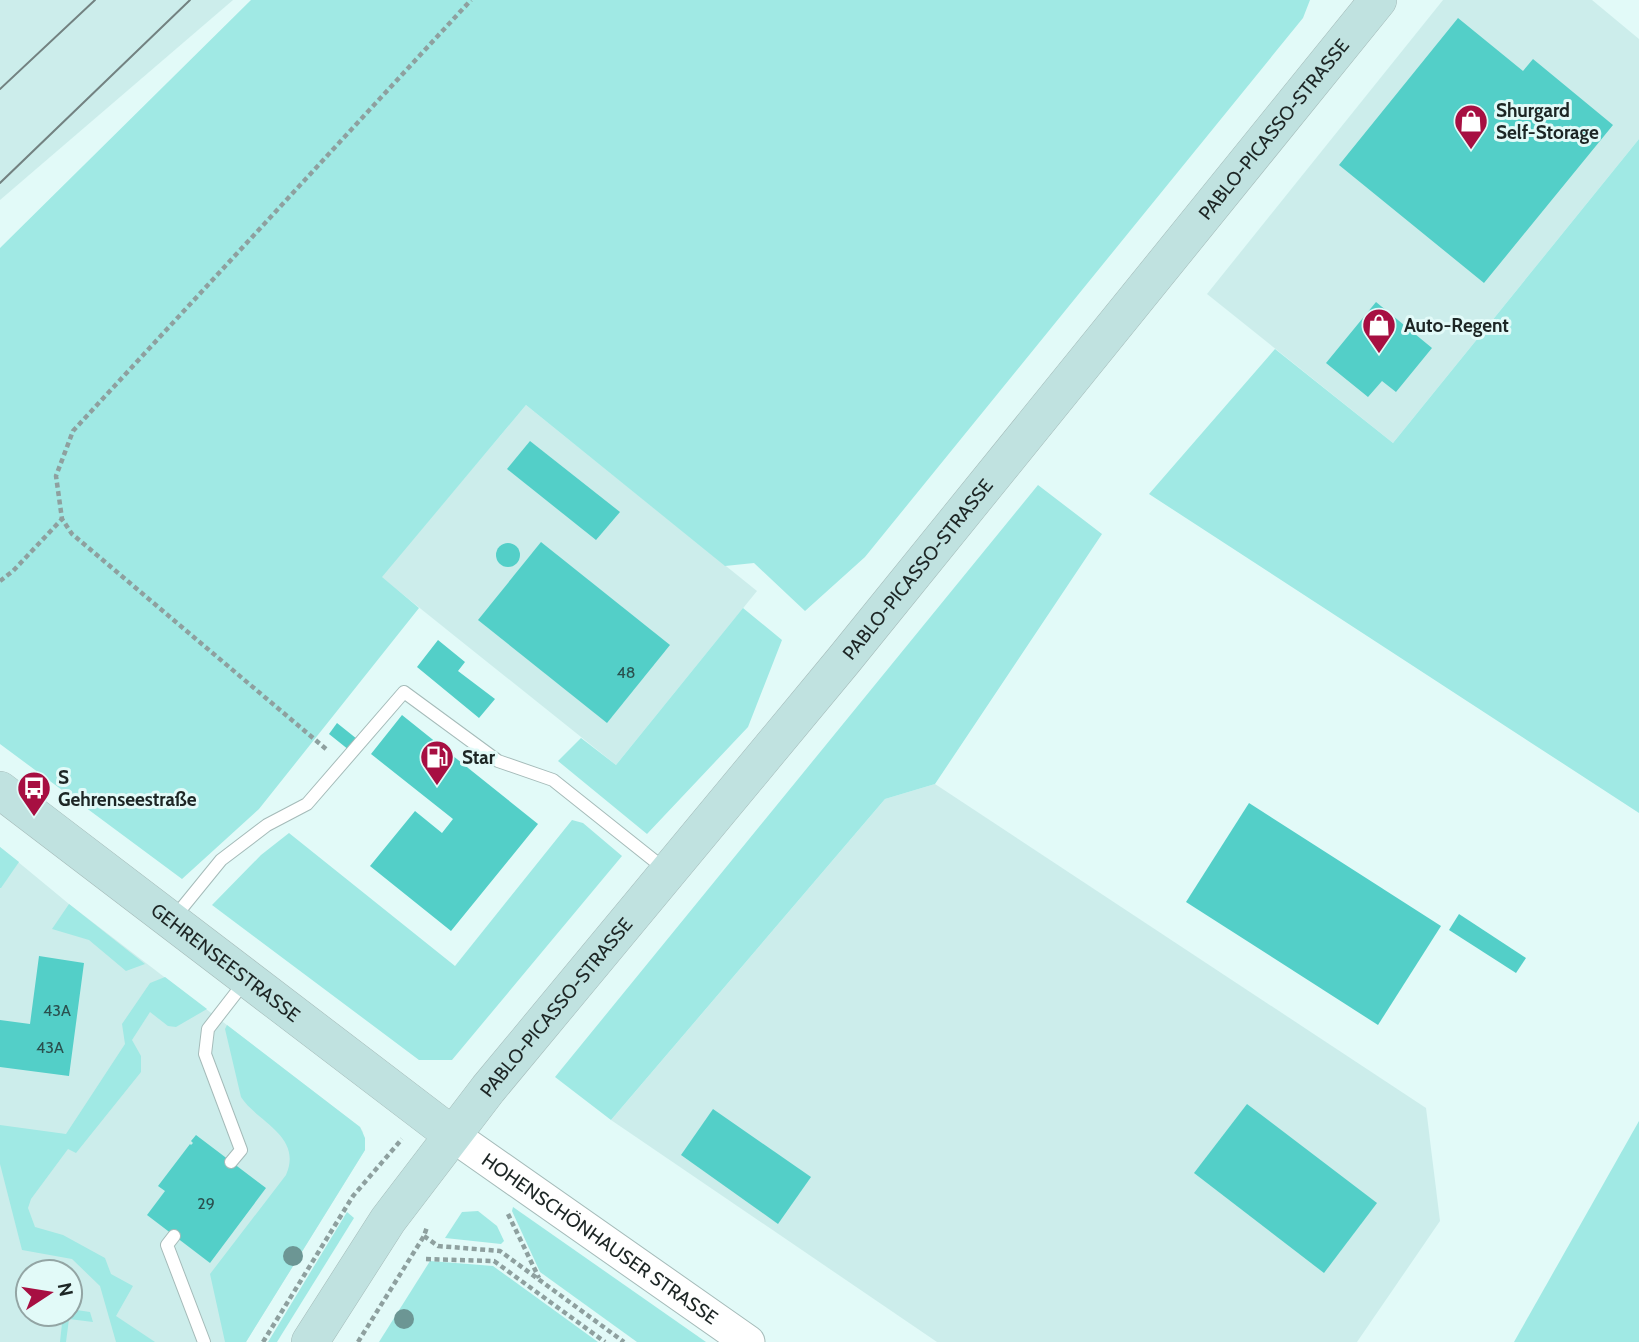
<svg xmlns="http://www.w3.org/2000/svg" width="1639" height="1342" font-family="Cabin,sans-serif">
	<style>
		.built { fill: #ccedeb; fill-rule: evenodd }
		.green { fill: #a0e9e4 }
		.building { fill: #53cfc8 }
		.lines { fill: none; stroke-linecap: round; stroke-linejoin: round }
		.service-casing { stroke: #a5bbb9; stroke-width: 14 }
		.tertiary-casing { stroke: #a5bbb9; stroke-width: 35 }
		.secondary-casing { stroke: #a5bbb9; stroke-width: 38 }
		.path { stroke: #8ea09f; stroke-width: 4.5; stroke-dasharray: 5 3.5; stroke-linecap: butt }
		.service { stroke: #fff; stroke-width: 12 }
		.tertiary { stroke: #fff; stroke-width: 33 }
		.secondary { stroke: #c0e2e0; stroke-width: 37 }
		.tram { stroke: #738281; stroke-width: 2 }
		.tree { fill: #6c9694 }
		.labels { text-anchor: middle; stroke-width: 6; stroke-linejoin: round; paint-order: stroke }
		.number-label { font-size: 16px; fill: #2a504e }
		.poi-label { font-size: 19px; font-weight: bold; fill: #1d2625; stroke: #e2faf8; text-anchor: start }
		.street-label { font-size: 19px; fill: #1d2625; stroke: #e2faf8 }
	</style>
	<rect width="100%" height="100%" fill="#e2faf8"/>
	<g class="built">
		<path d="M0,0H233L0,200Z"/>
		<path d="M1443,0H1592L1639,39V139L1393,443L1207,294Z"/>
		<path d="M526,405L757,591L616,765L381,577Z"/>
		<path d="M935,784L1426,1108L1440,1221L1357,1342H937L611,1120L885,799Z"/>
		<path d="M0,847L69,904L360,1127L363,1132L365,1150L246,1342H0ZM28,1272H70V1314H28Z"/>
	</g>
	<g class="green">
		<path d="M251,0H1310L1303,18L865,557L805,611L754,563L725,566L526,405L382,577L419,608L259,809L182,879L0,744V248Z"/>
		<path d="M1639,139V813L1149,494L1275,349L1393,443Z"/>
		<path d="M1038,485L1102,534L935,784L885,799L611,1120L555,1077Z"/>
		<path d="M743,608L782,640L748,727L647,834L558,761L581,738L616,765Z"/>
		<path d="M572,820L583,823L622,856L452,1060H419L212,905L261,855L289,833L455,966Z"/>
		<path d="M0,847L19,862L1,888H0Z"/>
		<path d="M69,904L145,964L126,971L89,940L52,929Z"/>
		<path d="M165,977L207,1009L176,1027L168,1026L150,1012L132,1040L141,1056V1072L76,1153L68,1149L31,1199L28,1208L35,1227L63,1235L105,1258L111,1274L133,1286L116,1316L155,1342H116L100,1286L72,1259L22,1250L0,1164V1125L66,1134L125,1044L122,1024L150,983Z"/>
		<path d="M227,1025L360,1127L365,1138V1150L246,1342H225L210,1274L286,1175C303,1136 257,1122 241,1097L225,1029Z"/>
		<path d="M1639,1121V1342H1514Z"/>
		<path d="M513,1207L706,1342H637L540,1272L512,1211Z"/>
		<path d="M478,1211L497,1226L504,1241L501,1244L445,1238L462,1212Z"/>
		<path d="M347,1212L354,1218L277,1342H268Z"/>
		<path d="M430,1261L493,1266L598,1342H379Z"/>
		<path d="M70,1309L90,1312L93,1322L69,1319L66,1342H60L63,1314H70Z"/>
	</g>
	<g class="building">
		<path d="M1458,18L1523,71L1533,59L1613,125L1484,283L1339,165Z"/>
		<path d="M1376,302L1432,348L1396,392L1382,381L1368,397L1326,363Z"/>
		<path d="M530,441L620,512L596,540L507,469Z"/>
		<path d="M541,542L670,645L607,723L478,620Z"/>
		<circle cx="508" cy="555" r="12"/>
		<path d="M438,640L465,662L458,671L495,699L479,718L417,667Z"/>
		<path d="M402,715L538,824L451,931L370,866L415,811L442,833L453,819L371,754Z"/>
		<path d="M337,723L357,739L349,750L329,734Z"/>
		<path d="M1249,803L1441,926L1378,1025L1186,902Z"/>
		<path d="M1459,914L1526,958L1516,973L1449,930Z"/>
		<path d="M39,956L84,963L69,1076L0,1067V1020L30,1024Z"/>
		<path d="M1247,1104L1377,1203L1324,1273L1194,1173Z"/>
		<path d="M713,1109L811,1177L778,1224L681,1155Z"/>
		<path d="M196,1135L266,1188L210,1263L147,1215L165,1191L158,1186L190,1144L191,1145L193,1143L191,1141Z"/>
	</g>
	<g class="lines">
		<g class="service-casing">
			<g id="service">
				<path d="M173,919L221,860L267,825L307,804L404,692L498,761L553,780L666,870"/>
				<path d="M231,1162L241,1150L205,1054L208,1029L246,980"/>
				<path d="M174,1236L167,1245L204,1342"/>
			</g>
		</g>
		<g class="tertiary-casing">
			<g id="tertiary">
				<path id="s1" d="M451,1134L748,1342"/>
			</g>
		</g>
		<g class="secondary-casing">
			<g id="secondary">
				<path id="s2" d="M0,790L451,1134"/>
				<path id="s3" d="M310,1342L388,1220L488,1089L843,661L1378,0"/>
			</g>
		</g>
		<g class="path">
			<path d="M0,581L13,571L62,519"/>
			<path d="M326,749L72,534L62,519L56,476L73,431L471,0"/>
			<path d="M508,1214L539,1278"/>
			<path d="M424,1236L438,1246L500,1251L624,1342"/>
			<path d="M426,1259L494,1261L605,1342"/>
			<path d="M263,1342L353,1196L402,1139"/>
			<path d="M358,1342L424,1236L427,1227"/>
		</g>
		<use href="#service" class="service"/>
		<use href="#tertiary" class="tertiary"/>
		<use href="#secondary" class="secondary"/>
		<g class="tram">
			<path d="M0,89L95,0"/>
			<path d="M0,183L190,0"/>
		</g>
	</g>
	<g class="tree">
		<circle cx="293" cy="1256" r="10"/>
		<circle cx="404" cy="1319" r="10"/>
	</g>
	<defs>
		<g id="shop-pin" transform="scale(1.75)"><path d="M0 17L-7.5 6A9.5 9.5 0 1 1 7.5 6Z" fill="#a70f42" stroke="#e2faf8"/><path d="M-5-2.5h2.3a2.7 3.5 0 0 1 5.4 0H5L5.5 6h-11ZM-1.5-2.5h3a1.5 2.3 0 0 0-3 0Z" fill="#fff"/></g>
		<g id="fuel-pin" transform="scale(1.75)"><path d="M0 17L-7.5 6A9.5 9.5 0 1 1 7.5 6Z" fill="#a70f42" stroke="#e2faf8"/><path d="M-5.5-6h7V0h2V4h1.3V-2.5L3-4.5l.8-.8L6-3V5H2.5V1h-1V6h-7ZM-4.2-4.7v3.2H.2V-4.7Z" fill="#fff"/></g>
		<g id="bus-pin" transform="scale(1.75)"><path d="M0 17L-7.5 6A9.5 9.5 0 1 1 7.5 6Z" fill="#a70f42" stroke="#e2faf8"/><path d="M-5-6H5V4H4V6H2V4H-2V6H-4V4H-5ZM-3.5-4V0h7V-4ZM-3.5 1.2v1.5H-2V1.2ZM2 1.2v1.5H3.5V1.2Z" fill="#fff"/></g>
	</defs>
	<g fill-rule="evenodd">
		<use href="#shop-pin" x="1471" y="121"/>
		<use href="#shop-pin" x="1379" y="325"/>
		<use href="#fuel-pin" x="437" y="757"/>
		<use href="#bus-pin" x="34" y="788"/>
	</g>
	<g class="labels">
		<g class="number-label">
			<text x="626" y="678">48</text>
			<text x="57" y="1016">43A</text>
			<text x="50" y="1053">43A</text>
			<text x="206" y="1209">29</text>
		</g>
		<g class="poi-label">
			<text x="1496" y="117">Shurgard<tspan x="1496" dy="22">Self-Storage</tspan></text>
			<text x="1404" y="332">Auto-Regent</text>
			<text x="462" y="764">Star</text>
			<text x="58" y="784">S<tspan x="58" dy="22">Gehrenseestraße</tspan></text>
		</g>
		<g class="street-label">
			<text dy="7" stroke="none"><textPath href="#s3" startOffset="1550">PABLO-PICASSO-STRASSE</textPath></text>
			<text dy="7" stroke="none"><textPath href="#s3" startOffset="984">PABLO-PICASSO-STRASSE</textPath></text>
			<text dy="7" stroke="none"><textPath href="#s2" startOffset="284">GEHRENSEESTRASSE</textPath></text>
			<text dy="7" stroke="none"><textPath href="#s3" startOffset="416">PABLO-PICASSO-STRASSE</textPath></text>
			<text dy="7" stroke="none"><textPath href="#s1" startOffset="182">HOHENSCHÖNHAUSER STRASSE</textPath></text>
		</g>
	</g>
	<g transform="translate(49 1293) rotate(78)"><circle r="33" fill="#e2faf8" stroke="#93a5a4" stroke-width="2"/>
	<path d="M0-5L12 26L0 18L-12 26Z" fill="#a70f42"/>
	<text y="-10" font-size="19" font-weight="bold" text-anchor="middle" fill="#1d2625">N</text>
	</g>
</svg>
